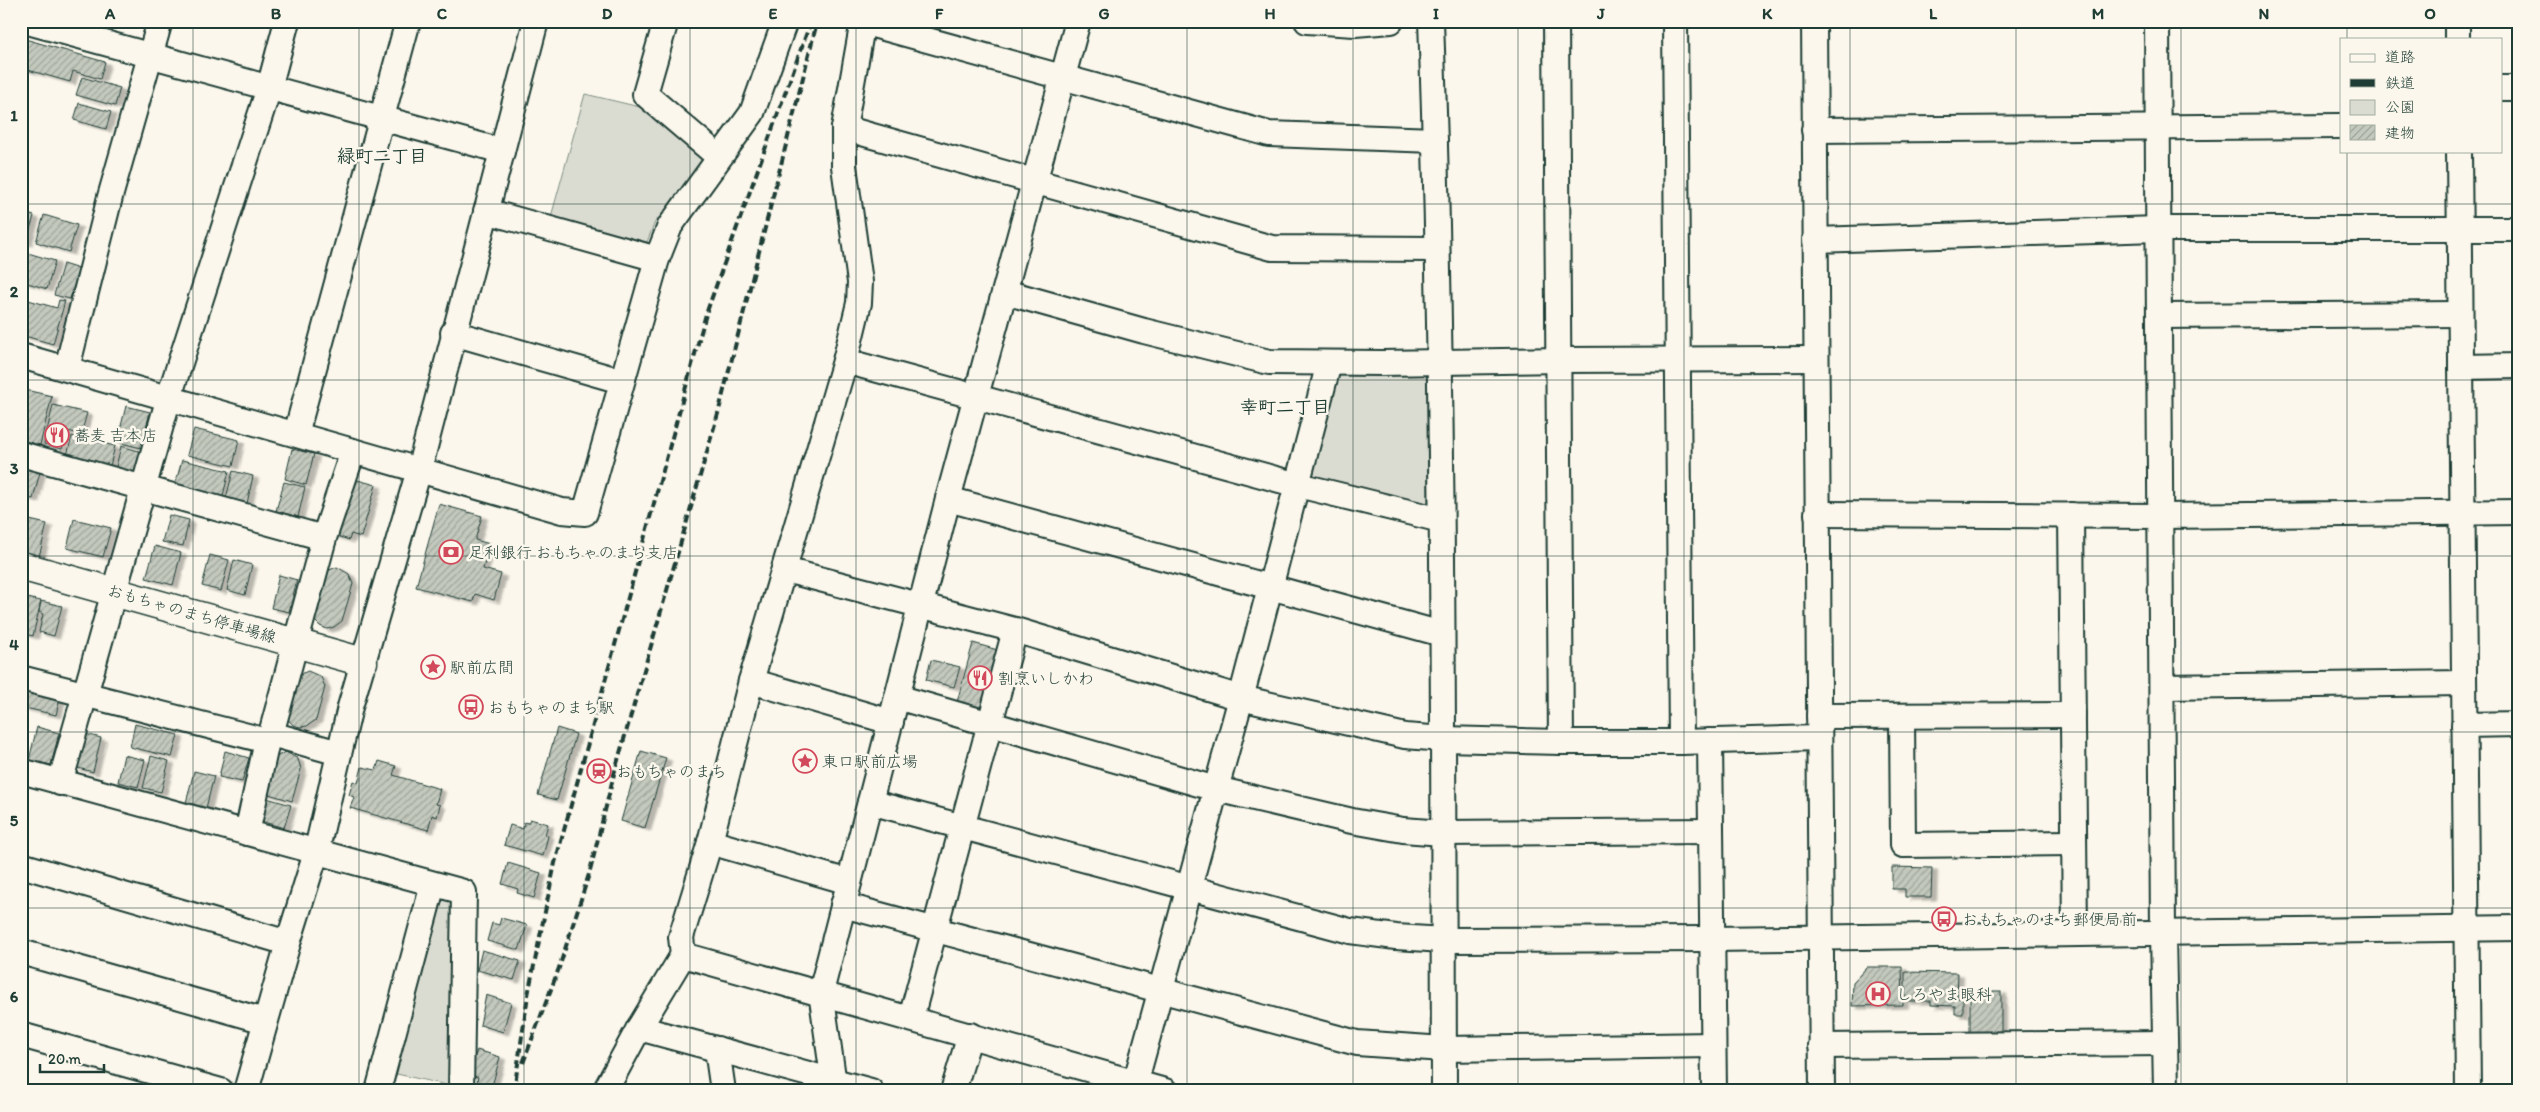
<svg xmlns="http://www.w3.org/2000/svg" width="2540" height="1112" font-family="Itim,'Klee One',sans-serif">
	<style>
		.green { fill: #dbdcd1; stroke: #7d8c82 }
		.building { fill: url(#building-hatch); stroke: #1f3d34; filter: url(#shadow) }
		.lines { fill: none; stroke-linecap: round; stroke-linejoin: round }
		.minor-casing { stroke: #1f3d34; stroke-width: 28 }
		.major-casing { stroke: #1f3d34; stroke-width: 31 }
		.minor { stroke: #fbf7ec; stroke-width: 24 }
		.major { stroke: #fbf7ec; stroke-width: 28 }
		.rail { stroke: #1f3d34; stroke-width: 4; stroke-dasharray: 8 4; stroke-linecap: butt }
		.grid { fill: none; stroke: #1f3d34; stroke-width: 1; stroke-opacity: 0.55 }
		.labels { text-anchor: middle; stroke-width: 5; stroke-linejoin: round; paint-order: stroke }
		.poi-label { font-size: 16px; fill: #1f3d34; stroke: #fbf7ec; text-anchor: start }
		.street-label { font-size: 16px; fill: #1f3d34; stroke: #fbf7ec }
		.neighbourhood-label { font-size: 18px; font-weight: bold; fill: #1f3d34; stroke: #fbf7ec }
		.neatline { fill: none; stroke: #1f3d34; stroke-width: 2 }
		.grid-label { font-size: 16px; text-anchor: middle; font-weight: bold; fill: #1f3d34 }
	</style>
	<defs>
		<pattern id="building-hatch" width="6" height="6" patternUnits="userSpaceOnUse" patternTransform="scale(1.25)"><rect width="6" height="6" fill="#c4c9be"/><path d="M-1 1l2-2M0 6l6-6M5 7l2-2" fill="none" stroke="#9fa49b"/></pattern>
		<filter id="shadow"><feDropShadow dx="5.5" dy="3" stdDeviation="1" flood-color="#0004"/></filter>
	</defs>
	<rect width="100%" height="100%" fill="#fbf7ec"/>
	<filter id="ink" filterUnits="userSpaceOnUse"><feTurbulence type="fractalNoise" baseFrequency=".02" numOctaves="2"/><feDisplacementMap in="SourceGraphic" scale="10" xChannelSelector="R" yChannelSelector="G"/><feConvolveMatrix kernelMatrix="1 2 1 2 8 2 1 2 1" color-interpolation-filters="sRGB"/></filter>
	<g filter="url(#ink)">
		<g class="green">
			<path d="M585,94L644,108L710,159L655,222L647,242L551,217Z"/>
			<path d="M1340,373L1427,374L1428,507L1310,477Z"/>
			<path d="M433,884L464,892L461,1088L383,1071Z"/>
		</g>
		<g class="building">
			<path d="M25,39L105,62L100,79L73,71L70,82L21,68V50Z"/>
			<path d="M82,77L120,88L115,106L76,95Z"/>
			<path d="M79,103L111,112L106,129L74,120Z"/>
			<path d="M21,212L34,216L26,243L21,242Z"/>
			<path d="M44,215L77,225L69,252L36,242Z"/>
			<path d="M21,251L55,261L47,289L21,281Z"/>
			<path d="M63,264L79,269L70,299L54,295Z"/>
			<path d="M21,298L57,308L59,300L65,301L53,344L21,335Z"/>
			<path d="M21,389L52,396L40,445L21,440L25,411L21,410Z"/>
			<path d="M53,405L87,413L81,434L67,431L62,449L44,444Z"/>
			<path d="M126,406L150,412L141,448L117,442Z"/>
			<path d="M194,429L239,440L233,466L187,455Z"/>
			<path d="M72,436L115,446L108,474L65,463Z"/>
			<path d="M121,446L142,452L135,481L114,475Z"/>
			<path d="M292,449L314,454L306,485L285,479Z"/>
			<path d="M182,460L229,471L222,500L174,489Z"/>
			<path d="M21,467L40,472L33,499L21,496Z"/>
			<path d="M233,471L253,476L246,508L225,502Z"/>
			<path d="M350,478L376,485L361,537L351,534L349,540L334,535Z"/>
			<path d="M284,482L305,487L298,517L276,511Z"/>
			<path d="M439,504L482,516L475,540L490,544L483,569L501,574L494,600L475,594L473,602L416,587Z"/>
			<path d="M169,515L189,520L183,546L162,542Z"/>
			<path d="M25,519L47,524L39,557L21,552V533Z"/>
			<path d="M74,519L111,528L103,557L67,548Z"/>
			<path d="M155,546L181,553L173,585L146,578Z"/>
			<path d="M210,555L229,560L221,591L202,586Z"/>
			<path d="M234,560L252,565L245,595L227,590Z"/>
			<path d="M337,567L349,574L353,584L342,621L334,627L327,629L320,626L311,617L324,572Z"/>
			<path d="M279,575L297,580L289,612L271,608Z"/>
			<path d="M23,597L41,601L33,636L21,633Z"/>
			<path d="M41,601L62,606L54,636L39,632L43,614L39,612Z"/>
			<path d="M973,643L1001,651L985,709L957,702Z"/>
			<path d="M931,660L960,667L954,687L926,680Z"/>
			<path d="M308,671L321,677L325,687L316,720L307,726L300,727L293,725L284,715L296,676Z"/>
			<path d="M26,684L61,693L56,715L21,707Z"/>
			<path d="M135,724L178,735L172,757L130,747Z"/>
			<path d="M37,727L59,733L51,765L29,760Z"/>
			<path d="M557,728L576,734L557,800L538,795Z"/>
			<path d="M82,733L101,738L93,772L74,767Z"/>
			<path d="M225,751L249,758L242,782L219,777Z"/>
			<path d="M641,751L666,758L645,828L621,821Z"/>
			<path d="M286,752L298,759L301,769L292,801L262,792L273,758Z"/>
			<path d="M124,755L145,760L138,787L118,782Z"/>
			<path d="M151,756L169,761L161,792L143,788Z"/>
			<path d="M379,761L396,766L393,775L440,789L436,804L440,805L437,817L432,815L428,830L350,808L354,797L349,795L353,781L358,783L362,767L376,770Z"/>
			<path d="M194,771L214,776L205,812L185,807Z"/>
			<path d="M263,797L291,805L284,828L257,820Z"/>
			<path d="M530,819L548,824L545,835L548,836L543,856L504,845L510,825L523,829L524,822L528,823Z"/>
			<path d="M508,863L541,873L534,898L517,893L518,889L502,884Z"/>
			<path d="M1892,867L1932,868L1931,897H1905V889H1892Z"/>
			<path d="M501,918L527,925L519,950L487,941L492,923L499,925Z"/>
			<path d="M482,950L520,961L514,980L477,970Z"/>
			<path d="M1867,967H1902L1903,1005L1852,1006L1853,982Z"/>
			<path d="M1905,972L1958,973L1957,998H1963V1014H1955V1006L1931,1005V1001H1905Z"/>
			<rect x="1970" y="991" width="31" height="42"/>
			<path d="M486,995L511,1003L503,1032L480,1025Z"/>
			<path d="M477,1050L500,1057L491,1090L476,1086L478,1077L469,1075Z"/>
		</g>
		<g class="lines">
			<g class="minor-casing">
				<g id="minor">
					<path d="M24,21L502,151"/>
					<path d="M666,21L645,94L719,157"/>
					<path d="M1307,21L1355,24L1391,21"/>
					<path d="M1431,21C1444,377 1443,734 1444,1091"/>
					<path d="M1556,21L1561,742"/>
					<path d="M1675,21L1681,742"/>
					<path d="M1814,21L1822,1091"/>
					<path d="M2157,21L2163,932L2166,1091"/>
					<path d="M2457,21V39"/>
					<path d="M862,22L1269,134L1435,140"/>
					<path d="M2501,88H2519"/>
					<path d="M844,128L1272,248L1436,249"/>
					<path d="M1814,130L2341,126"/>
					<path d="M2459,151L2468,1091"/>
					<path d="M486,211L657,259"/>
					<path d="M1815,240L2158,229H2519"/>
					<path d="M1005,292L1144,331L1269,362L1382,363L1560,360L1816,359"/>
					<path d="M2159,316L2460,314"/>
					<path d="M453,333L621,381"/>
					<path d="M21,356L562,511L585,513L657,259L670,226L752,113L785,21"/>
					<path d="M845,361L1298,485L1441,520"/>
					<path d="M2461,367L2519,366"/>
					<path d="M67,368L110,197L160,21"/>
					<path d="M296,434L408,21"/>
					<path d="M21,454L324,538"/>
					<path d="M948,499L1442,634"/>
					<path d="M1817,514L2161,516L2519,512"/>
					<path d="M2071,515L2075,933"/>
					<path d="M785,570L1015,630L1241,698L1405,736L1444,739L1561,742H1681L1819,738"/>
					<path d="M21,678L267,741"/>
					<path d="M751,681L845,361L859,303L860,282L844,166V128L863,21"/>
					<path d="M2162,687L2464,683"/>
					<path d="M897,697L1216,789L1352,821L1403,830L1443,833L1711,831"/>
					<path d="M1819,716L2073,715"/>
					<path d="M1902,716L1903,845L2074,843"/>
					<path d="M2464,725L2519,724"/>
					<path d="M271,734L339,753"/>
					<path d="M1710,741L1714,1091"/>
					<path d="M21,771L464,892L461,1091"/>
					<path d="M60,783L169,397L269,88L287,21"/>
					<path d="M870,802L1350,931L1396,937L1444,940L1713,939L2519,928"/>
					<path d="M247,833L267,741L271,734L324,538L353,451"/>
					<path d="M710,842L681,937L683,955L1165,1091"/>
					<path d="M21,865L288,943"/>
					<path d="M849,882L710,842L751,681L891,722"/>
					<path d="M843,905L1357,1043L1444,1049L1713,1045"/>
					<path d="M21,952L265,1021"/>
					<path d="M911,1018L1015,630"/>
					<path d="M639,1028L871,1091"/>
					<path d="M21,1035L221,1091"/>
					<path d="M1821,1046L2165,1043"/>
					<path d="M717,1049L723,1091"/>
					<path d="M246,1091L288,943L316,853L350,707L419,470L536,21"/>
					<path d="M378,1091L433,884"/>
					<path d="M605,1091L639,1028L683,955"/>
					<path d="M835,1091L821,992L948,499L1078,21"/>
					<path d="M953,1091L970,1035"/>
					<path d="M1133,1091L1241,698L1329,363"/>
				</g>
			</g>
			<g class="major-casing">
				<path id="major" d="M21,566L363,662"/>
			</g>
			<use href="#minor" class="minor"/>
			<use href="#major" class="major"/>
			<g class="rail">
				<path d="M523,1063L559,968L590,871L614,774L719,410L816,26"/>
				<path d="M514,1091L528,995L555,863L706,314L811,21"/>
			</g>
		</g>
	</g>
	<path class="grid" d="M193,21V1091M359,21V1091M524,21V1091M690,21V1091M856,21V1091M1022,21V1091M1187,21V1091M1353,21V1091M1518,21V1091M1684,21V1091M1850,21V1091M2016,21V1091M2181,21V1091M2347,21V39M2347,151V1091M21,204H2519M21,380H2519M21,556H2519M21,732H2519M21,908H2519"/>
	<defs>
		<g id="restaurant-ring" transform="scale(1.25)"><circle r="9.5" fill="#fbf7ec" stroke="#d1495b" stroke-width="1.5"/><path d="M-5-6h1v4h1v-4h1v4h1v-4h1v5L-1.5 .5V6h-2V.5L-5-1ZM5-6V6H3V1.5H1.5Q1.5-4 5-6Z" fill="#d1495b"/></g>
		<g id="bank-ring" transform="scale(1.25)"><circle r="9.5" fill="#fbf7ec" stroke="#d1495b" stroke-width="1.5"/><path d="M-6-4H6V4H-6ZM0-2.3a2.3 2.3 0 1 0 0 4.6a2.3 2.3 0 1 0 0-4.6Z" fill="#d1495b"/></g>
		<g id="sight-ring" transform="scale(1.25)"><circle r="9.5" fill="#fbf7ec" stroke="#d1495b" stroke-width="1.5"/><path d="M0-6L1.8-2.2L6-1.7L2.9 1.2L3.7 5.4L0 3.3L-3.7 5.4L-2.9 1.2L-6-1.7L-1.8-2.2Z" fill="#d1495b"/></g>
		<g id="bus-ring" transform="scale(1.25)"><circle r="9.5" fill="#fbf7ec" stroke="#d1495b" stroke-width="1.5"/><path d="M-5-6H5V4H4V6H2V4H-2V6H-4V4H-5ZM-3.5-4V0h7V-4ZM-3.5 1.2v1.5H-2V1.2ZM2 1.2v1.5H3.5V1.2Z" fill="#d1495b"/></g>
		<g id="station-ring" transform="scale(1.25)"><circle r="9.5" fill="#fbf7ec" stroke="#d1495b" stroke-width="1.5"/><path d="M-3-6H3Q5-6 5-4V2Q5 4 3 4L4.5 6H3L1.5 4h-3L-3 6H-4.5L-3 4Q-5 4-5 2V-4Q-5-6-3-6ZM-3.5-4v3h7v-3ZM-3.5 1v1.5H-2V1ZM2 1v1.5H3.5V1Z" fill="#d1495b"/></g>
		<g id="hospital-ring" transform="scale(1.25)"><circle r="9.5" fill="#fbf7ec" stroke="#d1495b" stroke-width="1.5"/><path d="M-5-5h3v3.5h4V-5h3V5h-3V1.5h-4V5h-3Z" fill="#d1495b"/></g>
	</defs>
	<g fill-rule="evenodd">
		<use href="#restaurant-ring" x="57" y="435"/>
		<use href="#bank-ring" x="451" y="552"/>
		<use href="#sight-ring" x="433" y="667"/>
		<use href="#restaurant-ring" x="980" y="678"/>
		<use href="#bus-ring" x="471" y="707"/>
		<use href="#sight-ring" x="805" y="761"/>
		<use href="#station-ring" x="599" y="771"/>
		<use href="#bus-ring" x="1944" y="919"/>
		<use href="#hospital-ring" x="1878" y="994"/>
	</g>
	<g class="labels">
		<g class="poi-label">
			<text x="74" y="441">蕎麦 吉本店</text>
			<text x="468" y="558">足利銀行 おもちゃのまち支店</text>
			<text x="450" y="673">駅前広間</text>
			<text x="998" y="684">割烹いしかわ</text>
			<text x="488" y="713">おもちゃのまち駅</text>
			<text x="822" y="767">東口駅前広場</text>
			<text x="616" y="777">おもちゃのまち</text>
			<text x="1962" y="925">おもちゃのまち郵便局前</text>
			<text x="1896" y="1000">しろやま眼科</text>
		</g>
		<g class="street-label">
			<text transform="translate(192 613) rotate(16)" y="6">おもちゃのまち停車場線</text>
		</g>
		<g class="neighbourhood-label">
			<text x="382" y="162">緑町二丁目</text>
			<text x="1285" y="413">幸町二丁目</text>
		</g>
	</g>
	<rect width="2540" height="1112" fill="none" stroke="#fbf7ec" stroke-width="55"/>
	<rect x="2340" y="38" width="162" height="115" fill="#fbf7ec" stroke="#a3ada2"/>
	<rect x="2350" y="54" width="25" height="8" fill="#fbf7ec" stroke="#a3ada2"/>
	<text x="2385" y="62" font-size="15" fill="#1f3d34">道路</text>
	<rect x="2350" y="79" width="25" height="8" fill="#1f3d34" stroke="#a3ada2"/>
	<text x="2385" y="88" font-size="15" fill="#1f3d34">鉄道</text>
	<rect x="2350" y="100" width="25" height="15" fill="#dbdcd1" stroke="#a3ada2"/>
	<text x="2385" y="112" font-size="15" fill="#1f3d34">公園</text>
	<rect x="2350" y="125" width="25" height="15" fill="url(#building-hatch)" stroke="#a3ada2"/>
	<text x="2385" y="138" font-size="15" fill="#1f3d34">建物</text>
	<path d="M40 1064v8h64v-8" fill="none" stroke="#1f3d34" stroke-width="2.5"/>
	<text x="48" y="1064" font-size="15" fill="#1f3d34" stroke="#fbf7ec" stroke-width="4" paint-order="stroke">20 m</text>
	<rect x="28" y="28" width="2484" height="1056" class="neatline"/>
	<g class="grid-label">
		<text x="110" y="19">A</text>
		<text x="276" y="19">B</text>
		<text x="442" y="19">C</text>
		<text x="607" y="19">D</text>
		<text x="773" y="19">E</text>
		<text x="939" y="19">F</text>
		<text x="1104" y="19">G</text>
		<text x="1270" y="19">H</text>
		<text x="1436" y="19">I</text>
		<text x="1601" y="19">J</text>
		<text x="1767" y="19">K</text>
		<text x="1933" y="19">L</text>
		<text x="2098" y="19">M</text>
		<text x="2264" y="19">N</text>
		<text x="2430" y="19">O</text>
		<text x="14" y="121">1</text>
		<text x="14" y="297">2</text>
		<text x="14" y="474">3</text>
		<text x="14" y="650">4</text>
		<text x="14" y="826">5</text>
		<text x="14" y="1002">6</text>
	</g>
</svg>
